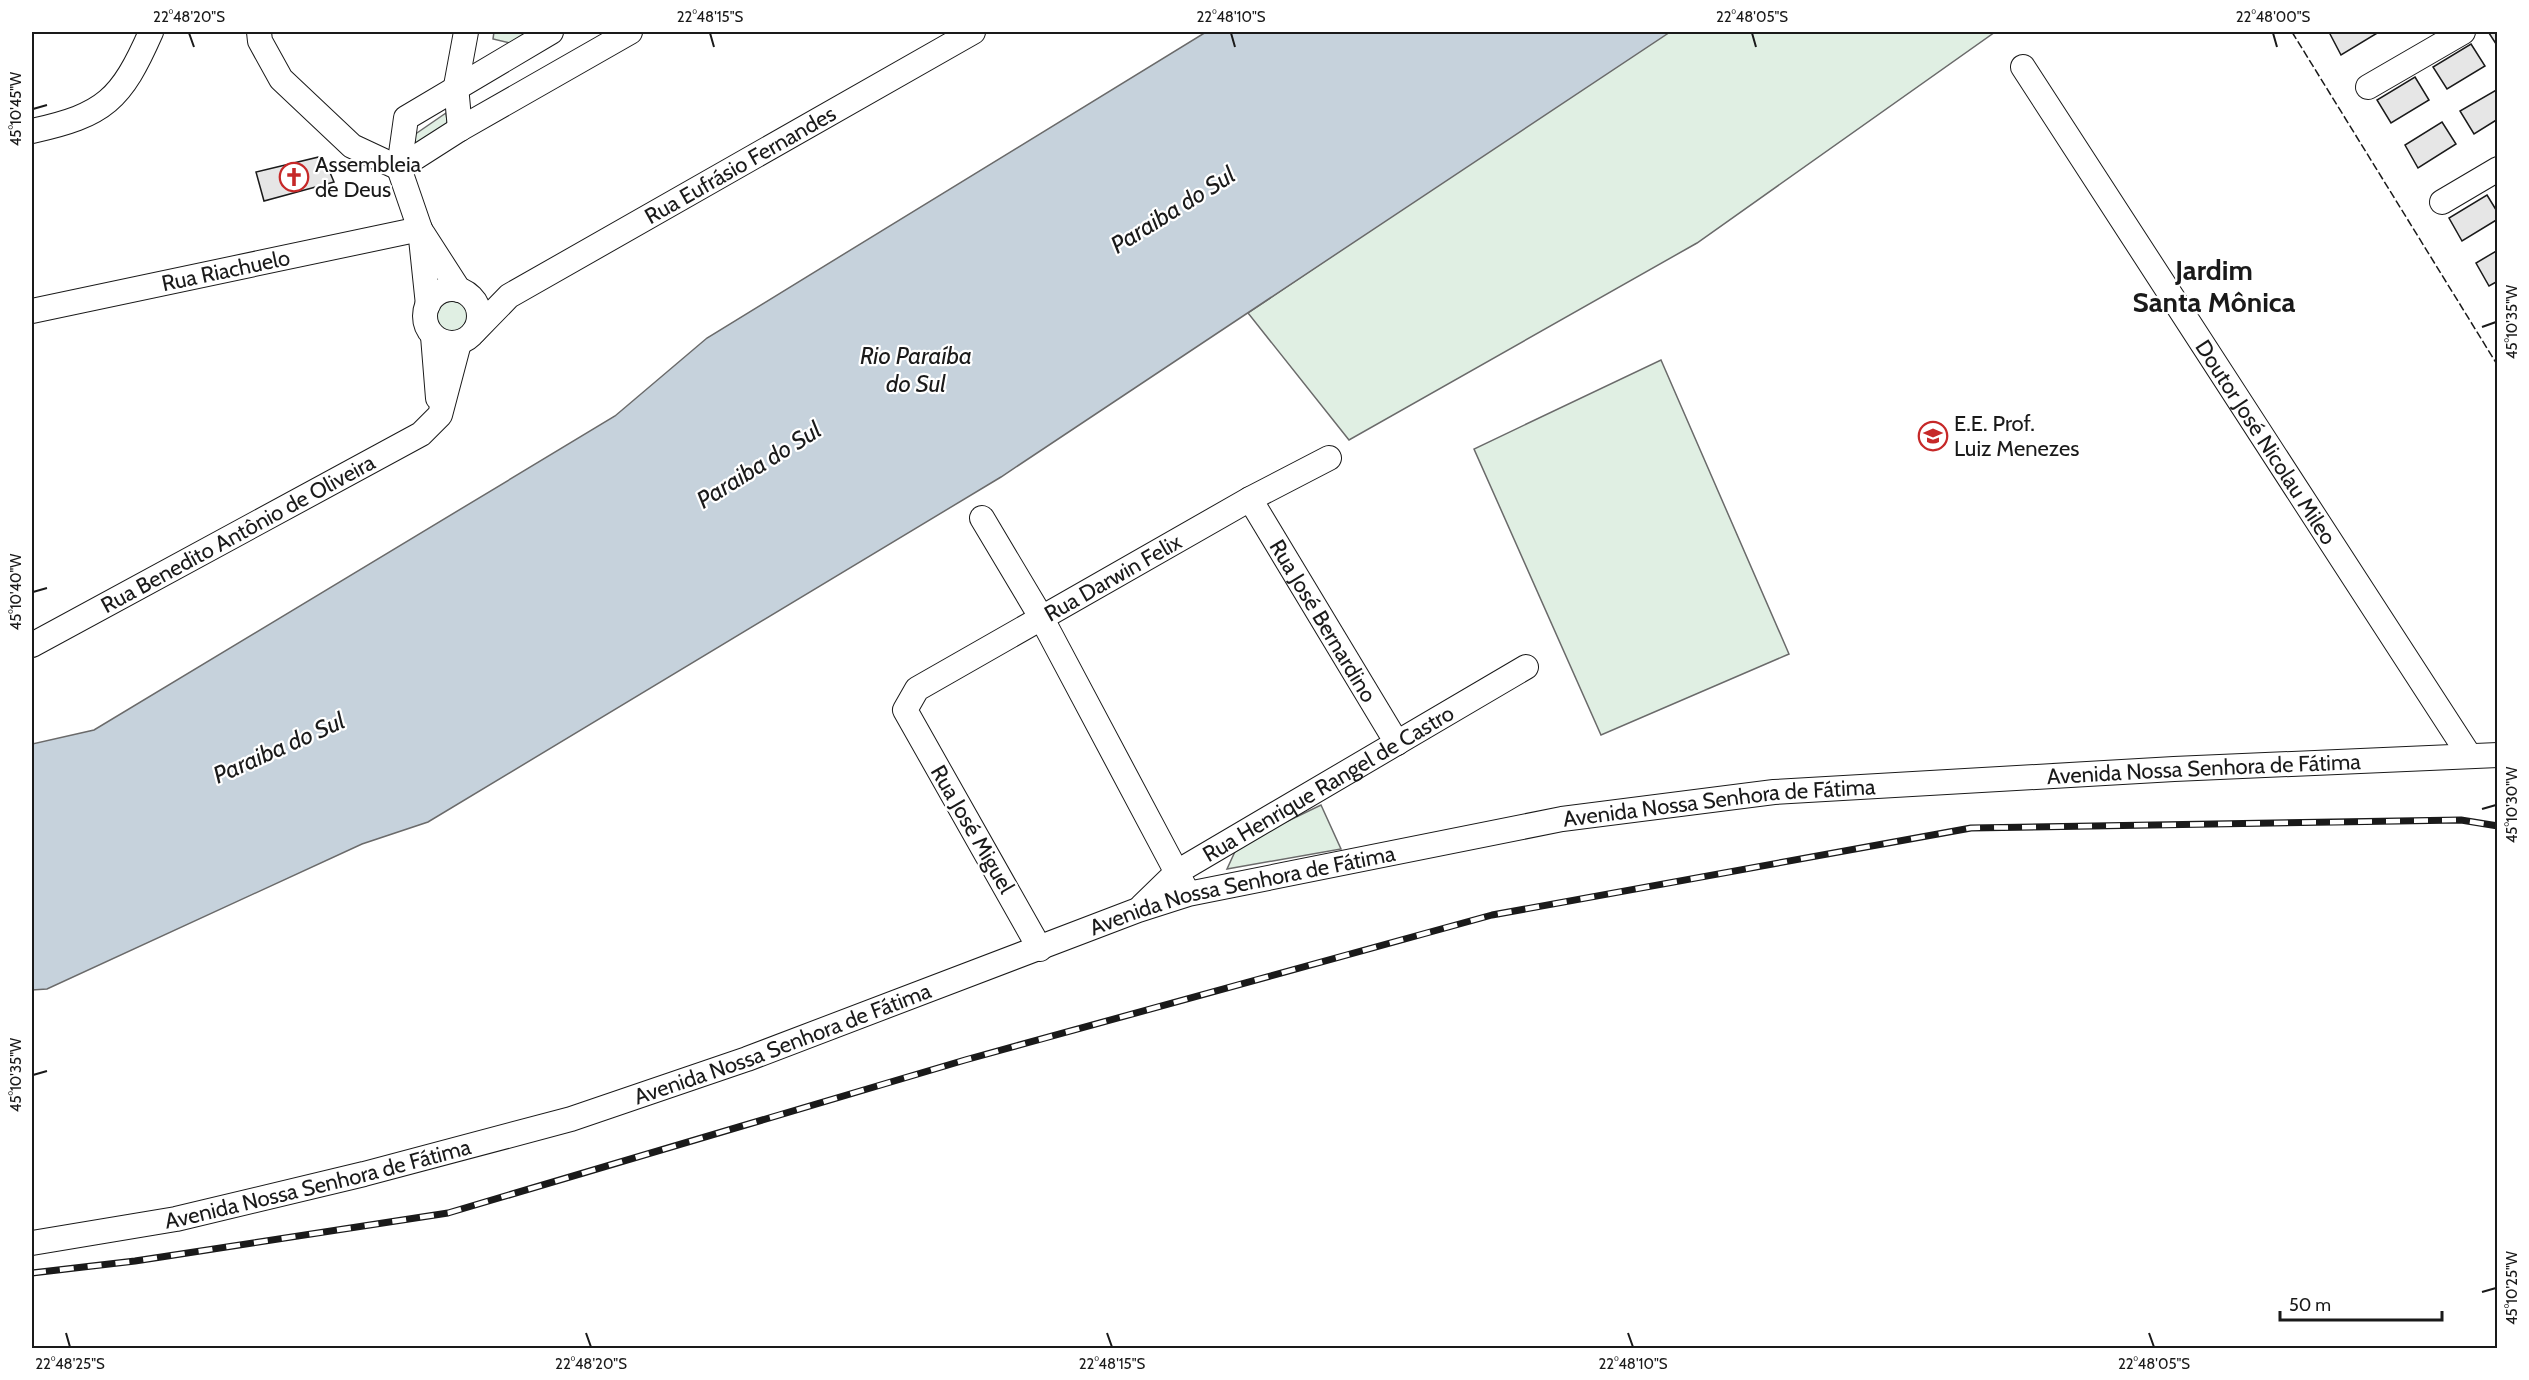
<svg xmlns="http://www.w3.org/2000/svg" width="2529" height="1380" font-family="Cabin,sans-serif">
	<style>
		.green { fill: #e0efe3; stroke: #6a6a6a; stroke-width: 1.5 }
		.water { fill: #c6d2dc; stroke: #6a6a6a; stroke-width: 1.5 }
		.building { fill: #e6e6e6; stroke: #1a1a1a; stroke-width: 1.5 }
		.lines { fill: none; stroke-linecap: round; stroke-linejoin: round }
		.minor-casing { stroke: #1a1a1a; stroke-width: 26 }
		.minor { stroke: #fff; stroke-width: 24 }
		.rail-casing { stroke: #1a1a1a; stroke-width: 7 }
		.rail { stroke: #fff; stroke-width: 4.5; stroke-dasharray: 14; stroke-linecap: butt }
		.fence { stroke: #1a1a1a; stroke-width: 1.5; stroke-dasharray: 8 3; stroke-linecap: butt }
		.ticks { fill: none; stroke: #1a1a1a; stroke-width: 2 }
		.labels { text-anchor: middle; stroke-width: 4.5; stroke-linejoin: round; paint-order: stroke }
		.poi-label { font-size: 22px; fill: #1a1a1a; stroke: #fff; text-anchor: start }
		.street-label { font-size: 22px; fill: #1a1a1a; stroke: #fff }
		.water-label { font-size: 24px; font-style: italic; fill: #1a1a1a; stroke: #fff }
		.district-label { font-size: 28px; font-weight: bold; fill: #1a1a1a; stroke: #fff }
		.neatline { fill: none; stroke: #1a1a1a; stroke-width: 2 }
		.ticks-label { font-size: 15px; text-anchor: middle; fill: #1a1a1a }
	</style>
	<rect width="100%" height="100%" fill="#fff"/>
	<g class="green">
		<path d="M494,32H530L510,43L493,39Z"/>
		<path d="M1663,32H1995L1697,243L1349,440L1248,313Z"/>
		<path d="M446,113L448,127L420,147L415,143L414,135Z"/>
		<circle cx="453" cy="317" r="16"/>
		<path d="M1661,360L1789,654L1601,735L1474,449Z"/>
		<path d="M1321,805L1341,849L1227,869L1238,845Z"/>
	</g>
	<path class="water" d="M1206,32H1670L1001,477L428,822L362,844L47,989L32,990V744L94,730L615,416L707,338Z"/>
	<g class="building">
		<path d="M2329,32H2379L2341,55Z"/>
		<path d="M2498,32V47L2489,33Z"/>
		<path d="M2471,44L2485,66L2447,89L2433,67Z"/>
		<path d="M2415,77L2429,100L2391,123L2377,100Z"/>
		<path d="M2498,89V119L2474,134L2460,111Z"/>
		<path d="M2442,122L2456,144L2418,168L2405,145Z"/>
		<path d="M323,156L334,182L264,201L256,172Z"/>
		<path d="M2487,195L2498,213V219L2462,241L2449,218Z"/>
		<path d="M2498,250V281L2489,286L2476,263Z"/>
	</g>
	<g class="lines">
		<g class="minor-casing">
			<g id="minor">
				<path d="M259,32L260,41L281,79L352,146L399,168"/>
				<path id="s1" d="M2023,67L2469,755"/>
				<path d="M2368,87L2463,32"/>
				<path d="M460,129L456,86L466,32"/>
				<path d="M32,131C105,115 121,100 151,32"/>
				<path d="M399,168L460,129L630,32"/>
				<path d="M2442,202L2498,169"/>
				<path d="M423,234L459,290"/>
				<circle cx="452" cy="316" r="27"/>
				<path d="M428,305L420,229L399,168L406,118L551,32"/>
				<path id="s2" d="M32,311L420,229"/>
				<path id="s3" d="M474,332L509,296L973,32"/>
				<path d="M433,336L438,398"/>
				<path id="s4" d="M1250,499L1397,743"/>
				<path d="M982,518L1041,617L1184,886"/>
				<path id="s5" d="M32,645L421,434L440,415L459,343"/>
				<path id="s6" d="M1142,906L1177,872L1526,667"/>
				<path id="s7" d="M1040,949L905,710L917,689L1250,499L1329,458"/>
				<path id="s8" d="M32,1243L176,1219L364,1174L571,1119L747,1059L1138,910L1188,894L1562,819L1774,792L2174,769L2498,755"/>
			</g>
		</g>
		<use href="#minor" class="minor"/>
		<g class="rail-casing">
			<path id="rail" d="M32,1273L135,1261L448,1213L965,1060L1492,915L1971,828L2461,820L2498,826"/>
		</g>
		<use href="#rail" class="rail"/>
		<path class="fence" d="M2292,32L2498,366"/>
	</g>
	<path class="ticks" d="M189,33L194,47M710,33L714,47M1231,33L1235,47M1752,33L1756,47M2273,33L2277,47M33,109L47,105M2482,327L2496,322M33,592L47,588M2482,809L2496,805M33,1075L47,1071M2482,1292L2496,1288M66,1333L70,1347M586,1333L591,1347M1107,1333L1112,1347M1628,1333L1633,1347M2149,1333L2154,1347"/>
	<defs>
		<g id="church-ring" transform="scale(1.5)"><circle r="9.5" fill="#fff" stroke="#c62828" stroke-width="1.5"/><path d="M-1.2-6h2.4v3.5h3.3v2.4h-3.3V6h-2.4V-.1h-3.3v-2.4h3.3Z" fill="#c62828"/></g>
		<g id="school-ring" transform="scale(1.5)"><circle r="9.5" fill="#fff" stroke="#c62828" stroke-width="1.5"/><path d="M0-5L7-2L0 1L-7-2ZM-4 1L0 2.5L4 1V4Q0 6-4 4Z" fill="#c62828"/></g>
	</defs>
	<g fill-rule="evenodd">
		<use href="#church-ring" x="294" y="177"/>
		<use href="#school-ring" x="1933" y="436"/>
	</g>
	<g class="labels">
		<g class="poi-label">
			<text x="315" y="172">Assembleia<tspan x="315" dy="25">de Deus</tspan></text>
			<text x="1954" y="431">E.E. Prof.<tspan x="1954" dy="25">Luiz Menezes</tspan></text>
		</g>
		<g class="street-label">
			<text dy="8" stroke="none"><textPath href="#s3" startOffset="316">Rua Eufrásio Fernandes</textPath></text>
			<text dy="8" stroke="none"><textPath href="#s2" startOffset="198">Rua Riachuelo</textPath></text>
			<text dy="8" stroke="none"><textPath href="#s1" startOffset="447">Doutor José Nicolau Mileo</textPath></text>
			<text dy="8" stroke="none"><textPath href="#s5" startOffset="234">Rua Benedito Antônio de Oliveira</textPath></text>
			<text dy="8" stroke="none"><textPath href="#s7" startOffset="524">Rua Darwin Felix</textPath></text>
			<text dy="8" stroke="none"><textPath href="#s4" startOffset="142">Rua José Bernardino</textPath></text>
			<text dy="8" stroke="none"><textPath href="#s8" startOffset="2236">Avenida Nossa Senhora de Fátima</textPath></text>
			<text dy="8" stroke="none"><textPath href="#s6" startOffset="224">Rua Henrique Rangel de Castro</textPath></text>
			<text dy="8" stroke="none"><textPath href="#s8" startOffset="1750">Avenida Nossa Senhora de Fátima</textPath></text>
			<text transform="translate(973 829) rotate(60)" y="8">Rua José Miguel</text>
			<text dy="8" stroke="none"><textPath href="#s8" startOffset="1264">Avenida Nossa Senhora de Fátima</textPath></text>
			<text dy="8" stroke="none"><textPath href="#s8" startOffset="778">Avenida Nossa Senhora de Fátima</textPath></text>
			<text dy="8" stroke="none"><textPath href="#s8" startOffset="292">Avenida Nossa Senhora de Fátima</textPath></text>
		</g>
		<g class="water-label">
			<text transform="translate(1173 210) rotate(-32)" y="8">Paraiba do Sul</text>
			<text x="916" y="364">Rio Paraíba<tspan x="916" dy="28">do Sul</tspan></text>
			<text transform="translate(759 465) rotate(-32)" y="8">Paraiba do Sul</text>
			<text transform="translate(279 748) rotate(-24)" y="8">Paraiba do Sul</text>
		</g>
		<g class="district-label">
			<text x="2214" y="280">Jardim<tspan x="2214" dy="32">Santa Mônica</tspan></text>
		</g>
	</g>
	<rect width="2529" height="1380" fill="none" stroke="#ffffff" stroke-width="66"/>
	<path d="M2280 1311v9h162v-9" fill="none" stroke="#1a1a1a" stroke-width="3"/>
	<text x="2289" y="1311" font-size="18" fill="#1a1a1a" stroke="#ffffff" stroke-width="4.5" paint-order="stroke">50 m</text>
	<rect x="33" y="33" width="2463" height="1314" class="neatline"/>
	<g class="ticks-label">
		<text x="189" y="22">22°48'20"S</text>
		<text x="710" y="22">22°48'15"S</text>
		<text x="1231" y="22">22°48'10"S</text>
		<text x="1752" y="22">22°48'05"S</text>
		<text x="2273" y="22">22°48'00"S</text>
		<text transform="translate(16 109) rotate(-90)" y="5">45°10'45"W</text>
		<text transform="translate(2512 322) rotate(-90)" y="5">45°10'35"W</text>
		<text transform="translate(16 592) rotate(-90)" y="5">45°10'40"W</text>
		<text transform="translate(2512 805) rotate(-90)" y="5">45°10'30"W</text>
		<text transform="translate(16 1075) rotate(-90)" y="5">45°10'35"W</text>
		<text transform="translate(2512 1288) rotate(-90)" y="5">45°10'25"W</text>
		<text x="70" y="1369">22°48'25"S</text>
		<text x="591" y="1369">22°48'20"S</text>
		<text x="1112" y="1369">22°48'15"S</text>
		<text x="1633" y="1369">22°48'10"S</text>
		<text x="2154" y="1369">22°48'05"S</text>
	</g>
</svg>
